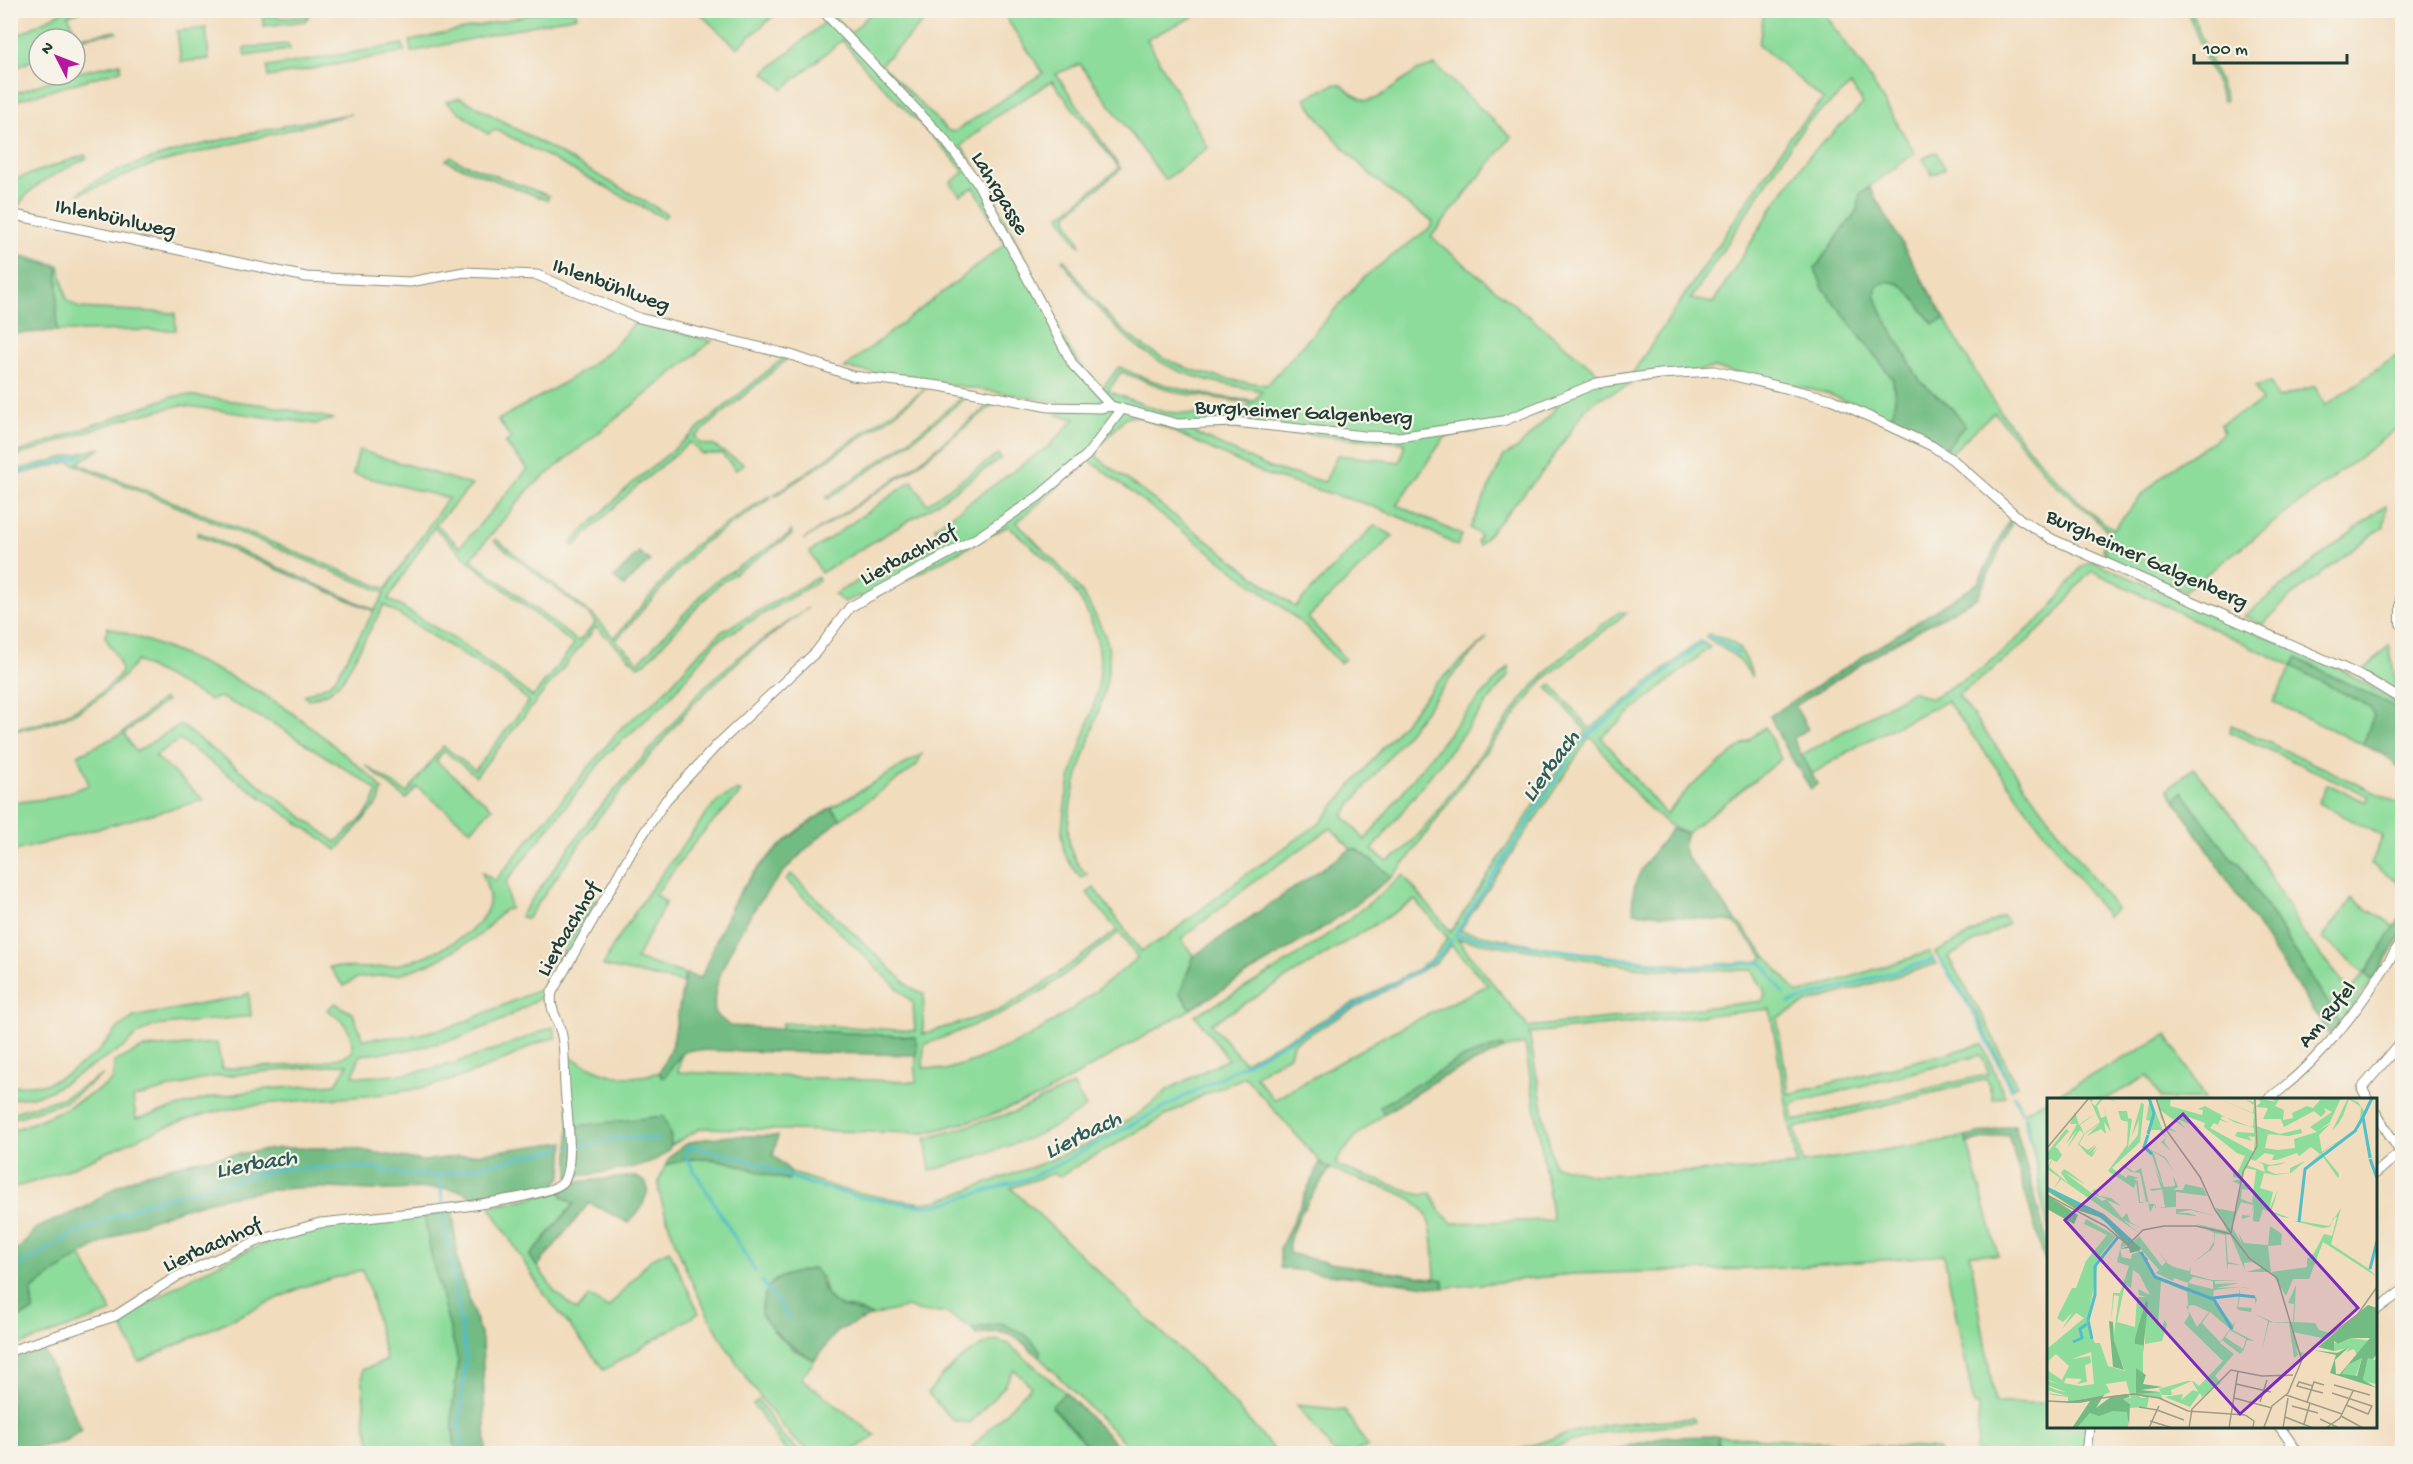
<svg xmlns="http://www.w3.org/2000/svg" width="2413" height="1464" font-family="'Gochi Hand',sans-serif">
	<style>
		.green { fill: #8ddc9b; stroke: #568c68; stroke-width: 1.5; fill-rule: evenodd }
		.forest { fill: #72bc83; stroke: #487c5c; stroke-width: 1.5 }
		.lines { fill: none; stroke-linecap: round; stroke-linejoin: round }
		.stream { stroke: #51bec9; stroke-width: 3 }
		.minor-casing { stroke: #888c78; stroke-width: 11 }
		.tertiary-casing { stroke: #888c78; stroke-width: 14 }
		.minor { stroke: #fff; stroke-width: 9 }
		.tertiary { stroke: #fff; stroke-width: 12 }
		.labels { text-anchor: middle; stroke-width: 4.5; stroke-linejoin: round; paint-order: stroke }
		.street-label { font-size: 22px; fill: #1f3d34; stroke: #f7f3e8 }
		.water-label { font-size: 24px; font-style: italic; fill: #2c5d59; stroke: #f7f3e8 }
		.inset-river { fill: none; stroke: #51bec9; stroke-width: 3 }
		.inset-road { fill: none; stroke: #9d9c86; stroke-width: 1.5 }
		.view { fill: #7b2cbf; fill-opacity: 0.15; stroke: #7b2cbf; stroke-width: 3 }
		.inset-edge { fill: none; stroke: #1f3d34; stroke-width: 3 }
	</style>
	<rect width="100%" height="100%" fill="#f7f3e8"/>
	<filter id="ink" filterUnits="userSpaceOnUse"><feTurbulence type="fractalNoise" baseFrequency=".0167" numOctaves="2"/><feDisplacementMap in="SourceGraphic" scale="12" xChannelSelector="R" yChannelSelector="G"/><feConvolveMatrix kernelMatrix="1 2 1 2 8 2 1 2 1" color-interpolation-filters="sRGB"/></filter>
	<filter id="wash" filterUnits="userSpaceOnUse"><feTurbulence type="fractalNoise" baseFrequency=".008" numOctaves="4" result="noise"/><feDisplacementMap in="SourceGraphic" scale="24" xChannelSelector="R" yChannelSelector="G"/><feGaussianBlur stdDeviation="1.35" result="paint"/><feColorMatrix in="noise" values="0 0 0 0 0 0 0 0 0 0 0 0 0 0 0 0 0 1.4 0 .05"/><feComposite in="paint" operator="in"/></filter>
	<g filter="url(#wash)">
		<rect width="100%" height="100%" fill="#f1dcbd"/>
		<g class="green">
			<path d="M550,10L575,11L577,16L411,52L410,41Z"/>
			<path d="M63,11H83L68,15L79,37L116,31L117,33L94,35L75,41V39H39V57L11,70V39Z"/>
			<path d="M697,11H779L737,48Z"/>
			<path d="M816,11H830L850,34L873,11H928L932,14L881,64L947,130L954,132L1043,73L1006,18L1009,14L1006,11H1205L1147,39L1208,148L1165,180L1080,64L1056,74L1121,169L1068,213L1067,219L1081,245H1078L1060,216L1119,168L1052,81L995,117L961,146C991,188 1014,237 1037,284C1057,324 1067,358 1103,387L1119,367C1161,387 1207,397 1254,401L1262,391C1242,387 1222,384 1203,379C1138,362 1098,313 1062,260L1064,259C1122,344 1163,373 1267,385L1364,277L1431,227L1433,221C1386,194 1334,144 1305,98L1335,84L1342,85L1352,94L1366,101L1378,98L1417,71L1435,65L1511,137L1431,237L1601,375L1632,374L1793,133L1823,100L1759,45L1764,11H1823L1868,75L1915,153L1860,194L1858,209L1815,268L1823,288L1893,379L1895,399L1891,421L1826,393L1714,368L1629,382L1630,385L1600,398L1586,408L1546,468L1479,545L1477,542L1480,535L1470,528L1504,456L1518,448L1552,413L1558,404L1500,427L1445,437L1397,505L1462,535L1457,546L1417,524L1369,505L1267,475L1155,423L1136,416L1125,418L1096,449L1097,457L1295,607L1375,525L1393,536L1308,618L1345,659L1340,663L1309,630L1285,609L1089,460L1017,522C1047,557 1078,577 1098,621C1101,629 1107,638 1108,646C1119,709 1031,828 1087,874L1081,878C1075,870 1067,861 1064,851C1060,836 1063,821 1065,806C1076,726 1131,675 1076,593C1058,567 1031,546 1008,526L864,602L860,596L844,602L834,594L939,536L935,527L1050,445L1075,419L1057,415L1059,402L844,368L1005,244L974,187L960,195L950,183L964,172L953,158L867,70L842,40L783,89L764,73L826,21ZM1851,85L1863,104L1808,157L1778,199L1713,303L1691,299L1797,136L1808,122ZM1121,372L1178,393L1251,403L1236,417L1163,412L1108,391ZM1197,427L1236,428L1405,443L1400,462L1337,455L1325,482L1270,468L1194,433L1192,429Z"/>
			<path d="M2187,11H2191L2226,100L2223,101Z"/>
			<path d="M262,15L285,18L309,16L305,21L264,26Z"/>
			<path d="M206,28L209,59L181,62L177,31Z"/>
			<path d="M288,44L290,50L245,56L244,48Z"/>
			<path d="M403,44L404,52L268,77L267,67Z"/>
			<path d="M120,63L121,70L11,102V95L66,75Z"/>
			<path d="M460,98L474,105L667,214L664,218L501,132L495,130L488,134L446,102Z"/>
			<path d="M351,114L154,164L79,194C106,159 301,121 351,114Z"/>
			<path d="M1936,152L1945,169L1932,175L1923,158Z"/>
			<path d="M85,155L87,158C64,170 28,184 17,209L10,210V181Z"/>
			<path d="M451,156L457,161L549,196L547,200L453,164L446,160Z"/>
			<path d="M11,253L59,265L67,300L79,308L175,313L176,330L57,331V267L11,256Z"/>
			<path d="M1886,281C1912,281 1917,309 1934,324L1945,319C1982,386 2014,440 2071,493C2084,506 2097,520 2114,529L2143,494L2168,471L2221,435L2224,432L2220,424L2262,402L2255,387L2270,382L2278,398L2315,386L2325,406L2402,352V411L2400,426L2184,591L2105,559V550L2102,549L2109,535L2108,531L2048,477L1994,412L1951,453L1946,448L1965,425L1954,410L1920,381L1881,311L1874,294L1877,286Z"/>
			<path d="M636,321L712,341L530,488L471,559L577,641L580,640L595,624L592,617L494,541L496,539L595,617L614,638L694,545L769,496L771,498L700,545L616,640L639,662L714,582L790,534L791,530L792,535L719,584L645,663L638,666L596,627L476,776L444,751L436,761L492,808L471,830L417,787L406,799L365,765L407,793L443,746L475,770L529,701L502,679L384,605L343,679L329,692L308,700L304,695L328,685L336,677L374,611L197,535L198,532L375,610L385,593L69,462L11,476V471L101,448L78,463L386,589L448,498L353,474L359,450L472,485L436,524L460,547L528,469L505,443L511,438L498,420C547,391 601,369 636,321ZM434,527L471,563L574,645L533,697L464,645L388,599Z"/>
			<path d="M783,358L787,359L695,437L701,444L712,445L744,464L736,470L722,454H702L690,442L630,492L574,546L571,543L626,489Z"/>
			<path d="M928,387L892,416L775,496L774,495Z"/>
			<path d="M966,394L969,395L900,450L828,499L826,497L899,448Z"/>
			<path d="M186,395L265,405L334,419L316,424L181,405L128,418L11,458V455L171,397Z"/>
			<path d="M994,401V404L910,471L803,540L909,470Z"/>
			<path d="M998,454L1001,458L925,511L821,573L810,552L912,481L927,504Z"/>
			<path d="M2386,505L2384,526L2290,597L2263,624L2244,616Z"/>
			<path d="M2092,561L2344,671L2399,704L2401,710L2296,658L2292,666L2370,707L2374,715L2363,745L2273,702L2292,666L2092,571C2076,585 2067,603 2053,617C2024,646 1991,672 1958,695L2116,909L2107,917L1947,701L1861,744L1812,774L1802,755L1913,691L1930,699L1982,669L2048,612L2081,567Z"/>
			<path d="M818,577L819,581L717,641L665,703L607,754L506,882L510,909L504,910L480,935L436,961L401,974L357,978L344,986L329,967C347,967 367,969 385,967C417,963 480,938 489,904C491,893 485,882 482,872L495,881L622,727L657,700L697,655L721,632Z"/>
			<path d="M808,608L744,656L694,703L598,818L527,919L520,916L590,819L702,689L742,654Z"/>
			<path d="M1619,612L1626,613L1544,679L1476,764L1407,860L1392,877L1359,850L1351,849L1331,828L1259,878L1181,939L1194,956L1180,993L1191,1009L1041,1096L985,1117L925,1133L701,1128L670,1146L671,1136L569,1127L566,1055C601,1073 620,1084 660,1072L661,1077L674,1065L682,1052L678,1072L916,1082V1037L782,1029V1023L915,1031L913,1003L786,880L791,874L912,989L924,993L923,1034L998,1011L1042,985L1117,930L1087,893L1094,888L1141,951L1166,937L1245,875L1320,823L1437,683L1487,638L1457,670L1343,815L1365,840L1458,721L1509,667L1508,676L1372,850L1387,861L1400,854L1422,831L1526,694L1558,660ZM1120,932L1138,958L1071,1010L1029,1037L974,1061L945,1070L923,1067L924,1045L1002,1014L1045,989Z"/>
			<path d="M108,627C159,644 212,665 259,692C301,715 338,750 375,780L382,790L379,802L337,850L179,740L155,756L204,800L11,852V803L52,798L89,785L78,755L121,734L163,699L166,701L124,734L136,752L180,725L336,842C352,828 372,813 377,792L369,784L276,725L220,697L210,700L137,661C104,702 63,726 11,731V729C47,725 84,710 111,684C115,679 122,675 121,669C120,659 109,646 105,636Z"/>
			<path d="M1708,634C1738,639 1745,652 1753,678L1738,658L1706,637Z"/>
			<path d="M1700,641L1710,647L1601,737L1666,815L1688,789L1765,727L1781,759L1687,833C1652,824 1616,767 1593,739L1589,738L1460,931L1568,951L1689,966L1760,961L1764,957L1734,922L1736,920L1798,994L1929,952L1936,964L1807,1003L1777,1018L1789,1094L1982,1044L2005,1096L1993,1100L1987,1079L1795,1128L1803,1163L1966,1137L1998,1255L1970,1254L1995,1403H2048V1426L2086,1427L2085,1453H1976L1979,1405H1974L1944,1255L1784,1268L1572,1274L1444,1288L1443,1280L1435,1279C1432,1203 1429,1201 1358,1179C1344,1174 1332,1171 1320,1162L1245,1077L1201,1096L1059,1176L1054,1173L1011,1188L1221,1389L1277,1453H1135L1039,1357L1040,1350C1018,1327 1004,1319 972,1329L945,1312H921L907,1307L872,1316L854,1308L838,1306L826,1294L822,1277L772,1330L794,1350L815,1360L801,1378L875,1435C848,1457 824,1464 794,1440C733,1368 684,1284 659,1192V1181L665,1166C707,1149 747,1167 788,1180L792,1173L841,1189L880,1197L922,1203L937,1201L1038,1165L1090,1143L1140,1113L1169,1089L1228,1059L1195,1015C1269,977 1340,930 1403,875L1451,932L1576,742L1587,732L1547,687L1551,684L1590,729ZM1415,900L1448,938L1434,957L1418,969L1244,1062L1211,1024ZM1457,939L1636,967L1666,970H1752L1765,992L1763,1001L1528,1027ZM1451,945L1488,985L1386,1035L1274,1100L1255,1076L1290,1055L1293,1043L1438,961ZM1770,1009L1797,1165L1747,1170L1594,1175L1553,1165L1529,1033ZM1525,1044L1553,1220L1452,1223L1441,1212L1431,1193L1421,1195L1342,1168L1335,1163L1356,1136L1384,1114L1380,1106L1501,1045L1504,1049ZM1981,1055L1989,1074L1794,1121L1791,1104Z"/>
			<path d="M2389,645L2396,683V689L2391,690L2374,675L2363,671Z"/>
			<path d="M2231,725L2402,805V885L2371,864L2383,836L2318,803L2327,784L2366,802L2369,796L2230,732Z"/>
			<path d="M922,754L917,765L908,772L841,819L831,808Z"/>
			<path d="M2193,768L2245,831L2302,932L2350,991L2365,973L2322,938L2352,899L2395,927L2365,973L2372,981L2340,1022L2239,863L2231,858L2183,793L2175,800L2168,789Z"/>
			<path d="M738,790L741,792L737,797L697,839L655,895L666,902L636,959L685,974L684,983L603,966L613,946L648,893L709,810L722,798Z"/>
			<path d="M594,899L600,900L547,994L502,1020L459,1038L409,1050L360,1055L353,1076C422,1081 490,1052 553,1027L556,1038C540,1039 524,1051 510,1057C486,1068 462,1078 437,1084C360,1104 279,1095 202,1115C136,1133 78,1172 11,1188L10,1131C47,1119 77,1104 109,1083L113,1079L114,1062L143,1048L217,1043L222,1069C253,1066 330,1068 352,1052C353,1030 345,1021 327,1010L335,1003L353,1014L363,1039L411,1036L457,1025L541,989ZM348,1064L336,1084L266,1089L208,1098L136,1119L133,1098L211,1077Z"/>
			<path d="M2003,916L2008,924L1948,957L1983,1017L2017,1086L2012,1088L1976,1013L1935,953Z"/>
			<path d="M249,993L251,1016L153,1026L135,1036L123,1048L50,1091L32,1097L11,1099V1086L46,1084L67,1074L96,1054L119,1027L134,1017L240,997Z"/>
			<path d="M2167,1035L2205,1099H2161L2147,1076L2106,1099L2048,1100V1228C2038,1190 2036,1151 2024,1112Z"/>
			<path d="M103,1075L65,1102L11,1119V1113L62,1098Z"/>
			<path d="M1073,1085L1086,1107C1042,1140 982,1154 930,1171L925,1139L1015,1112Z"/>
			<path d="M561,1191L562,1196L574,1203L530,1256L555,1292L577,1311L589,1296L608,1308L651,1259L669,1250L699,1313L604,1370L542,1291L490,1207Z"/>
			<path d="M424,1215L431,1254L458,1360L452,1414L455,1450L458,1453H373L365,1422L362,1370L386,1361L370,1291L362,1270L302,1287L139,1362L120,1322C177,1284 238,1248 306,1231C344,1222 385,1220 424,1215Z"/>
			<path d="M80,1254L112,1312L11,1348V1321L33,1311L31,1291Z"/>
			<path d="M995,1340L1008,1344L1065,1392L1052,1407L1094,1453H978L972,1447L1031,1386L1014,1370L1002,1389L970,1423L952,1420L928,1393C945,1370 968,1351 995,1340Z"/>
			<path d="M758,1400L782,1436L801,1453H787L753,1404Z"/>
			<path d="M1297,1405L1345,1410L1368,1447L1347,1453H1334Z"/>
			<path d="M1693,1418L1695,1422L1599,1433L1536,1453H1519L1518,1450L1572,1432L1612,1424Z"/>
			<path d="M1718,1436L1938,1449V1454H1717Z"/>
		</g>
		<g class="forest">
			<path d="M1870,188L1945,319L1934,324C1916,309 1907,269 1877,286L1875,294L1881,311L1920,381L1954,410L1965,425L1946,448L1891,421L1895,399L1893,379L1823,288L1815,268L1858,209L1860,194Z"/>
			<path d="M11,256L58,267L57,331L11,334Z"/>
			<path d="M2011,516L2014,518L1978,597L1891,645L1795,706L1808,729L1793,738L1817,784L1811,789L1784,746L1770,716L1978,583Z"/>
			<path d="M639,552L650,561L624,586L614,578Z"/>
			<path d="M2296,658L2401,710L2402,771L2385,755L2363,745L2374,715L2370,707L2292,666Z"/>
			<path d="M2182,792L2231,858L2239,863L2340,1022L2329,1035L2175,800Z"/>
			<path d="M831,808L841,819C793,857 753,900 728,956C719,976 712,992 715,1014L730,1026L916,1037L917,1055L692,1050L682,1052L665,1077H661L660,1072L673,1042L685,974L701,978C710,957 717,935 728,914C748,870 790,833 831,808Z"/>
			<path d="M1672,829L1687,833L1683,845L1686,856L1736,920L1734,922L1634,912C1626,879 1653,854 1672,829Z"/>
			<path d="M1351,849L1358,850L1392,877L1329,924L1191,1009L1180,993L1194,956Z"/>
			<path d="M2402,915V934L2372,981L2365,973Z"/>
			<path d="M1501,1045L1504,1049L1438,1079L1384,1114L1380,1106L1458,1060Z"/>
			<path d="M663,1116C667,1125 673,1137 670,1147C661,1169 589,1174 569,1177V1127Z"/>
			<path d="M2015,1125L2048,1245V1259L2044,1258L2008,1134L1967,1143L1966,1137Z"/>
			<path d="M730,1136H778L773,1155L792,1173L788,1180C741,1171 715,1145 665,1166C677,1140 704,1138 730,1136Z"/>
			<path d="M564,1142L562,1176L553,1186L476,1201C461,1181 414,1190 390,1190C358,1191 325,1186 294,1188C194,1195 108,1228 31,1291L33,1311L11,1321V1253L19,1249L36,1228L86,1207L117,1186L147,1173L198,1160L280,1148H350L423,1161Z"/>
			<path d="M1320,1162L1330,1169C1317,1188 1285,1230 1289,1253L1329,1263L1443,1280L1444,1288L1280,1268V1249Z"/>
			<path d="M635,1176L646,1183L648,1190L642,1207L629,1223L589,1203L537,1267L530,1256L574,1204L562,1196L561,1191L567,1183Z"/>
			<path d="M453,1211L458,1264L482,1340L486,1453H458L455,1450L452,1414L458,1360L431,1254L424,1215Z"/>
			<path d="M814,1268C821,1277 821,1284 826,1294C834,1308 857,1310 872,1316L837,1331L815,1360C792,1348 775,1335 761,1314C764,1275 781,1277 814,1268Z"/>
			<path d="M1001,1323L1026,1335L1040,1350L1039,1357C1016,1336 1009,1327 976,1335L972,1329Z"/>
			<path d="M42,1347L82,1430L63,1442L11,1453V1355Z"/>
			<path d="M1065,1392L1125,1453H1094L1052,1406Z"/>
			<path d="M1718,1436L1717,1453H1601L1664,1437Z"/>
		</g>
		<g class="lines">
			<g class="stream">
				<path d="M10,474L83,456"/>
				<path d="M1709,638L1713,637L1738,653"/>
				<path d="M1702,643L1580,742L1455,935L1688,968L1760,962L1765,966L1784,994"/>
				<path d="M1939,958L1974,1014L2011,1089"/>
				<path d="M1789,1003L1933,960"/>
				<path d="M2014,1095L2022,1113"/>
				<path d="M2024,1118L2030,1141"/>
				<path d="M571,1147L628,1137L658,1140"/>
				<path d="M439,1175L443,1204"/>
				<path d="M443,1214L466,1355L459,1427L464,1454"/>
				<path d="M755,1271L686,1157L688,1146L742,1158L810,1184L864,1198L924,1206L938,1205L1026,1179L1053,1167L1413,974L1438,957L1452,940"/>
				<path d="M10,1272L69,1236L148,1202L279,1169L368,1167L401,1174L439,1175L560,1149"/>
				<path d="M762,1281L789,1318"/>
			</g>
		</g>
	</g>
	<g filter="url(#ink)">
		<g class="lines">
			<g class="minor-casing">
				<g id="minor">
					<path d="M822,10L946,141L978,184L1073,365L1111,406L1178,424L1235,422L1364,436L1399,437L1503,421L1597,383L1660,374L1714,371L1831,399L1932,446L1953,460L2020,519L2052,539L2366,678L2402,700"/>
					<path d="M10,214L306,277L410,282L464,272L537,275L639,318L791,355L852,376L940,386L1049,407L1100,408L1111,406"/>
					<path d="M2267,1100C2324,1059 2366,999 2402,940"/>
					<path d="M2368,1100L2362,1088L2402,1041"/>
					<path d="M2376,1113L2402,1155"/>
					<path d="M2376,1173L2402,1151"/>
					<path d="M2376,1310L2402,1291"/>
					<path d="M10,1351L115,1316L176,1277L207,1263L260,1240L320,1223C353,1219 553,1202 564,1181C575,1161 566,1109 565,1086C564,1069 565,1051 562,1036C559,1020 548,1009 552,992L633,849L666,800L718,744L816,652L850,607L977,538L1039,496L1087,455L1122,409"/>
					<path d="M2279,1426L2299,1454"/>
					<path d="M2086,1454L2089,1426"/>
				</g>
			</g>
			<g class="tertiary-casing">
				<path id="tertiary" d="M2402,560V623"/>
			</g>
			<use href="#minor" class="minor"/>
			<use href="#tertiary" class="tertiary"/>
		</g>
	</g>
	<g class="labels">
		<g class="street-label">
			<text transform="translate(1002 192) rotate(59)" y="8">Lahrgasse</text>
			<text transform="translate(116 216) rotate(12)" y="8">Ihlenbühlweg</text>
			<text transform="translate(612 283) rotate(20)" y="8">Ihlenbühlweg</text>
			<text transform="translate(1304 410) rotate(3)" y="8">Burgheimer Galgenberg</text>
			<text transform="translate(907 553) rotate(-28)" y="8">Lierbachhof</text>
			<text transform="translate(2148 557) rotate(24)" y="8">Burgheimer Galgenberg</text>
			<text transform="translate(566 928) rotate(-60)" y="8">Lierbachhof</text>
			<text transform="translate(2325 1013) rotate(-51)" y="8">Am Rufel</text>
			<text transform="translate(211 1243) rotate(-24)" y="8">Lierbachhof</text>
		</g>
		<g class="water-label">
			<text transform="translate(1549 765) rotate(-54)" y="8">Lierbach</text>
			<text transform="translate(1082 1133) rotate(-26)" y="8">Lierbach</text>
			<text transform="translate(256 1162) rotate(-10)" y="8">Lierbach</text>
		</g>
	</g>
	<g transform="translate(2047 1098)">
		<rect width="330" height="330" fill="#f1dcbd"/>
		<path d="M42,0H48L44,4L48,8L54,0H61L70,4L57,0L50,8L54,20L59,18L56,7L64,34L57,24L59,36L54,31L40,38L53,25L38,36L32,46L41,52L49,46L41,55L50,47L44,57L51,49L45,59L40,56L32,68L40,56L31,46L37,36L33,32L20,50L30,32L19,46L30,26L11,51L15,57L10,64L5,62L2,69L22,86L14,75L17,71L22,74L28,66L22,74L39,87L17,74L55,103L60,101L50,98L45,93L48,91L52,98L64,100L74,108L60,102L75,120L80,115L83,124L96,131L76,122L93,136L14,81L6,92L13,80L0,71L5,61L0,62V55L19,31L22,33L8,49L11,51L30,26H23L28,14L32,27L37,23L48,16L33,27L37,36L53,24ZM103,0L119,40L117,44L124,53L114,44L119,40L113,32H104L98,49L118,59L127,73L117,60L98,49L107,56L117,89L128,88L126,77L131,89L126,92H136L138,86L156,90L160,98L129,94V111H143L172,119L143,112L129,115H141L151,118L129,116V109L108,110V106L103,114L101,104H99L92,105L89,84L87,90L61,73L80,47L81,24L74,22L71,13H80L81,20L85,21L81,49L91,37L92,22L84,40L94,5L97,6L93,44L65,70L79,80L81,77L92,80L86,81L91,83L93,104H99L93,75L84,74L80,71L73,65L87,74L94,70L102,106H108L109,110L118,109L115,91L106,93L102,91L114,90L108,70L116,89L104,55L97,49L105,23L99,22ZM109,0H124L123,8L155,17L156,12L151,11L158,8L189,25L206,29L207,16L170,0L206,15L207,7L199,2L206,4L208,0L209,28L233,36L254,31L255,35L242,38L221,36L218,50L231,52L248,50L247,41L270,34L263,29L285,14L277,10L279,14L274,19L267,13L237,29L234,21H216L221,10L209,9L214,4L210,0L229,4L223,0H233L228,8L237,12L236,22L246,20L245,15L260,8L266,10L275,0H294L283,24L271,33L284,25L272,37L290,20L272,37L275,54L285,47L305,35L313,22L314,9L302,1L296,18L291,26L285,33L301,0L311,4L317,13L325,0L316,18L330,81L315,20L308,32L288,46L290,50L287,46L275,55L292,76L291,80L274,56L259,71L252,123L282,128L294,110L284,146L322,171L330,142L323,172L330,179L276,144L262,181H246L239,198L224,174H199L215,170L205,164L197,165L198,172L183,136L179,137L181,164L194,167L181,166L180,172L178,137L168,135L167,147L164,152L144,166L162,152L167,143V135L149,126L180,133L175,122L156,119L175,122L168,110L189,114L194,87L185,83L194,81L186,79V72L191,74L198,58L190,55L182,71L190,55L157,29L158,25L142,19L141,23L155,31L130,21L139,31L113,12L119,28L130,34L121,32L114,20ZM175,18L207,30V35L190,34L188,38L205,43L201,38L208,39L207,54L163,30L167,25L182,33L171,27L173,22L182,25L174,21ZM264,49L273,56L258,70L252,123H247L275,130L283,129L286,120L290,119L285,138L277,136L267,155L260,161V169L224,174L221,148L234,147L235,136L223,128L221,147L197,145L191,134L192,120L191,134L195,146L185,129L194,104L206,107L204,118L195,117V121L204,118L207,106L206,123L212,124L216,111L235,119L243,120L224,113L228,102L231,91L222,113L226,94L213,90L217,75L228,77L244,75L258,63L243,70V75L228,76L220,72L221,68L231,67L240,64L223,67L210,63L216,66L218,74L200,67L203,61L208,63L218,55L227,57L225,62H217H230L250,55L252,58ZM198,70L209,72L205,105L194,101L195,91L202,92L203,87L195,86ZM39,121L69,138L52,159L41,221L44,237L48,245H53L61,268L78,273L66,243L72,198L67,197L64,223L66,195H73L82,168L70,164L75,143L81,147L73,150L75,159L84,161L85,156L92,154L106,177L123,186L140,191L141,185L166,191V183L146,179L141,185L127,180L126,183L109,175L112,172L87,143L92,138L115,168L119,164L110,153L120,164L123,143L120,165L127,169L142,173L144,168L143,176L165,182H192L168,183V186L192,185L169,190L191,189H196L204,191L193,189L167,192L166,200L192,196L193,190V196L209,199L210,202L208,206V200L193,198L191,209L205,210L204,214L191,212L190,210L192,197L167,201L186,227L188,222L186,232L207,243L200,242L195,257L196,252L193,256L175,242L173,245L187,256L168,278L174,285L155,299L153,295L143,309L118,299L136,296L134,302L146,292L151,294L145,283L124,292L125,297H115L112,291L140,283H146L152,288L176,263L137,225L142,217L140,194L114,183L111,227L116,229L117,222L120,226L115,243L98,246L99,202L90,237L96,246V278L89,270V296L95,300H99L91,297L94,294H113L116,301L102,299L100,309L81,310L84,302L82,305L76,301L84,300L79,283L59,286L63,294L57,297L27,303H21V299L6,297L0,295L21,298L0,292V288L9,292L19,294L0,287V282L14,287L0,281V272L15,282L22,268L9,256L0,264V251L37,220L29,215L15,231L26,214L16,224L10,220L25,190H29L39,163L60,137L37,126ZM86,172L92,176L103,197L91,191L92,197L99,199H90L88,229L70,224L78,186L84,190ZM147,207L162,214L150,229L139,208ZM163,214L183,231L173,244L155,225ZM183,232L199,241L196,251L178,239ZM44,254L47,286L34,288L17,285L19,280L35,281L30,286L40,284L38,267L44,265L43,258L25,261ZM249,187L247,224L268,225L272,232L283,235L275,240L246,234L253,254L257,255L254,258L249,249L251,257L247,260L242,225L222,224L215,252L221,223L206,215L226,224H246L247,206L241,205ZM304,240L324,243L310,257L307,251L299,254L302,250L287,253L285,244L292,246ZM321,259L330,263L329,286L316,283ZM315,260L308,280L295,276L301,267ZM73,298L81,308V330H30L43,315L65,313V299Z" fill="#8ddc9b" fill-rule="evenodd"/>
		<path d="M0,89L57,116L94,150L92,153L101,161L99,164L91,153L83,155L82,150L73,151L81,148L55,120L30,112L0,93ZM0,97L31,117L27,126L0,111ZM99,202L101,205L96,255V247L88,246V240ZM321,207L330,210V256L326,261L321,260L316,282L330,290L283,275L289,257L266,252L290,255L302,249L288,262L289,276H293L323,240H304L291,246L287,243V253L271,249ZM315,260L310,278L295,276L301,267ZM62,223L66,224L67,243L77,272L66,269ZM89,270L99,277L96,286L116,289L94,292L113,294L89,296ZM80,296L83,299L76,301L83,306L82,328L80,314L66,313L52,318L43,315L30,330H25L43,303L33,305H17L57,297L49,310L65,298Z" fill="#72bc83" fill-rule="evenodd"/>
		<path class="inset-river" d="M101,36L107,15L102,0M101,37L97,49L105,56M323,60L316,19L325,0M323,61L330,80M0,90L50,115L84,143M252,124L258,71L308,33L316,19M94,154L108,179L166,201M323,171L330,143M41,222L48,197V168L71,139M41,222L45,241M185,231L166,200L191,197L208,199M26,244L35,240L33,231L40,226"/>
		<path class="inset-road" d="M109,0L120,33L153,79L168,112L184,135M0,50L42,0M0,97L58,128L81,147L96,132L117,128H149L184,136M184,135L196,74L210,48L208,0M184,136L202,160L230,180L254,260M189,286L224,294M287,287L323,297M266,288L252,284L250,288L276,295M285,295L325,308L321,316L299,307M239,297L295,316M187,300L225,310M0,303L21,304L87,296L112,300L141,313L198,317L207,323L206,329M213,304L220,282M260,304L267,284L277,287M245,308L271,315M92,309L110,312L112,308M294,318L316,330M238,319L266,330M273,321L292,330M103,323L126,330M257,326L263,305M217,329L225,308L241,295L257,257L311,216L330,189M102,330L110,312L137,322M142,330L145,311L184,272L215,278L246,277M182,330L191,273M236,330L241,300M279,330L293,320L306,293"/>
		<path class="view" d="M136,16L311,210L193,316L18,122Z"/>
		<rect width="330" height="330" class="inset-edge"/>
	</g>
	<rect width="2413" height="1464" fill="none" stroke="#f7f3e8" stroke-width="36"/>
	<g transform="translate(57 57) rotate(312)"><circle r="28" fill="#f7f3e8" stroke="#a1aaa0" stroke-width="1.5"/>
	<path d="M0-4.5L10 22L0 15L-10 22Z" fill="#b5179e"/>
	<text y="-9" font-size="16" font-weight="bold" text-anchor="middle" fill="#1f3d34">N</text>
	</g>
	<path d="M2194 54v9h153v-9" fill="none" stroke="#1f3d34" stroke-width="3"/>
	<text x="2203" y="54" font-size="18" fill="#1f3d34" stroke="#f7f3e8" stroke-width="4.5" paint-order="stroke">100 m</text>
</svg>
